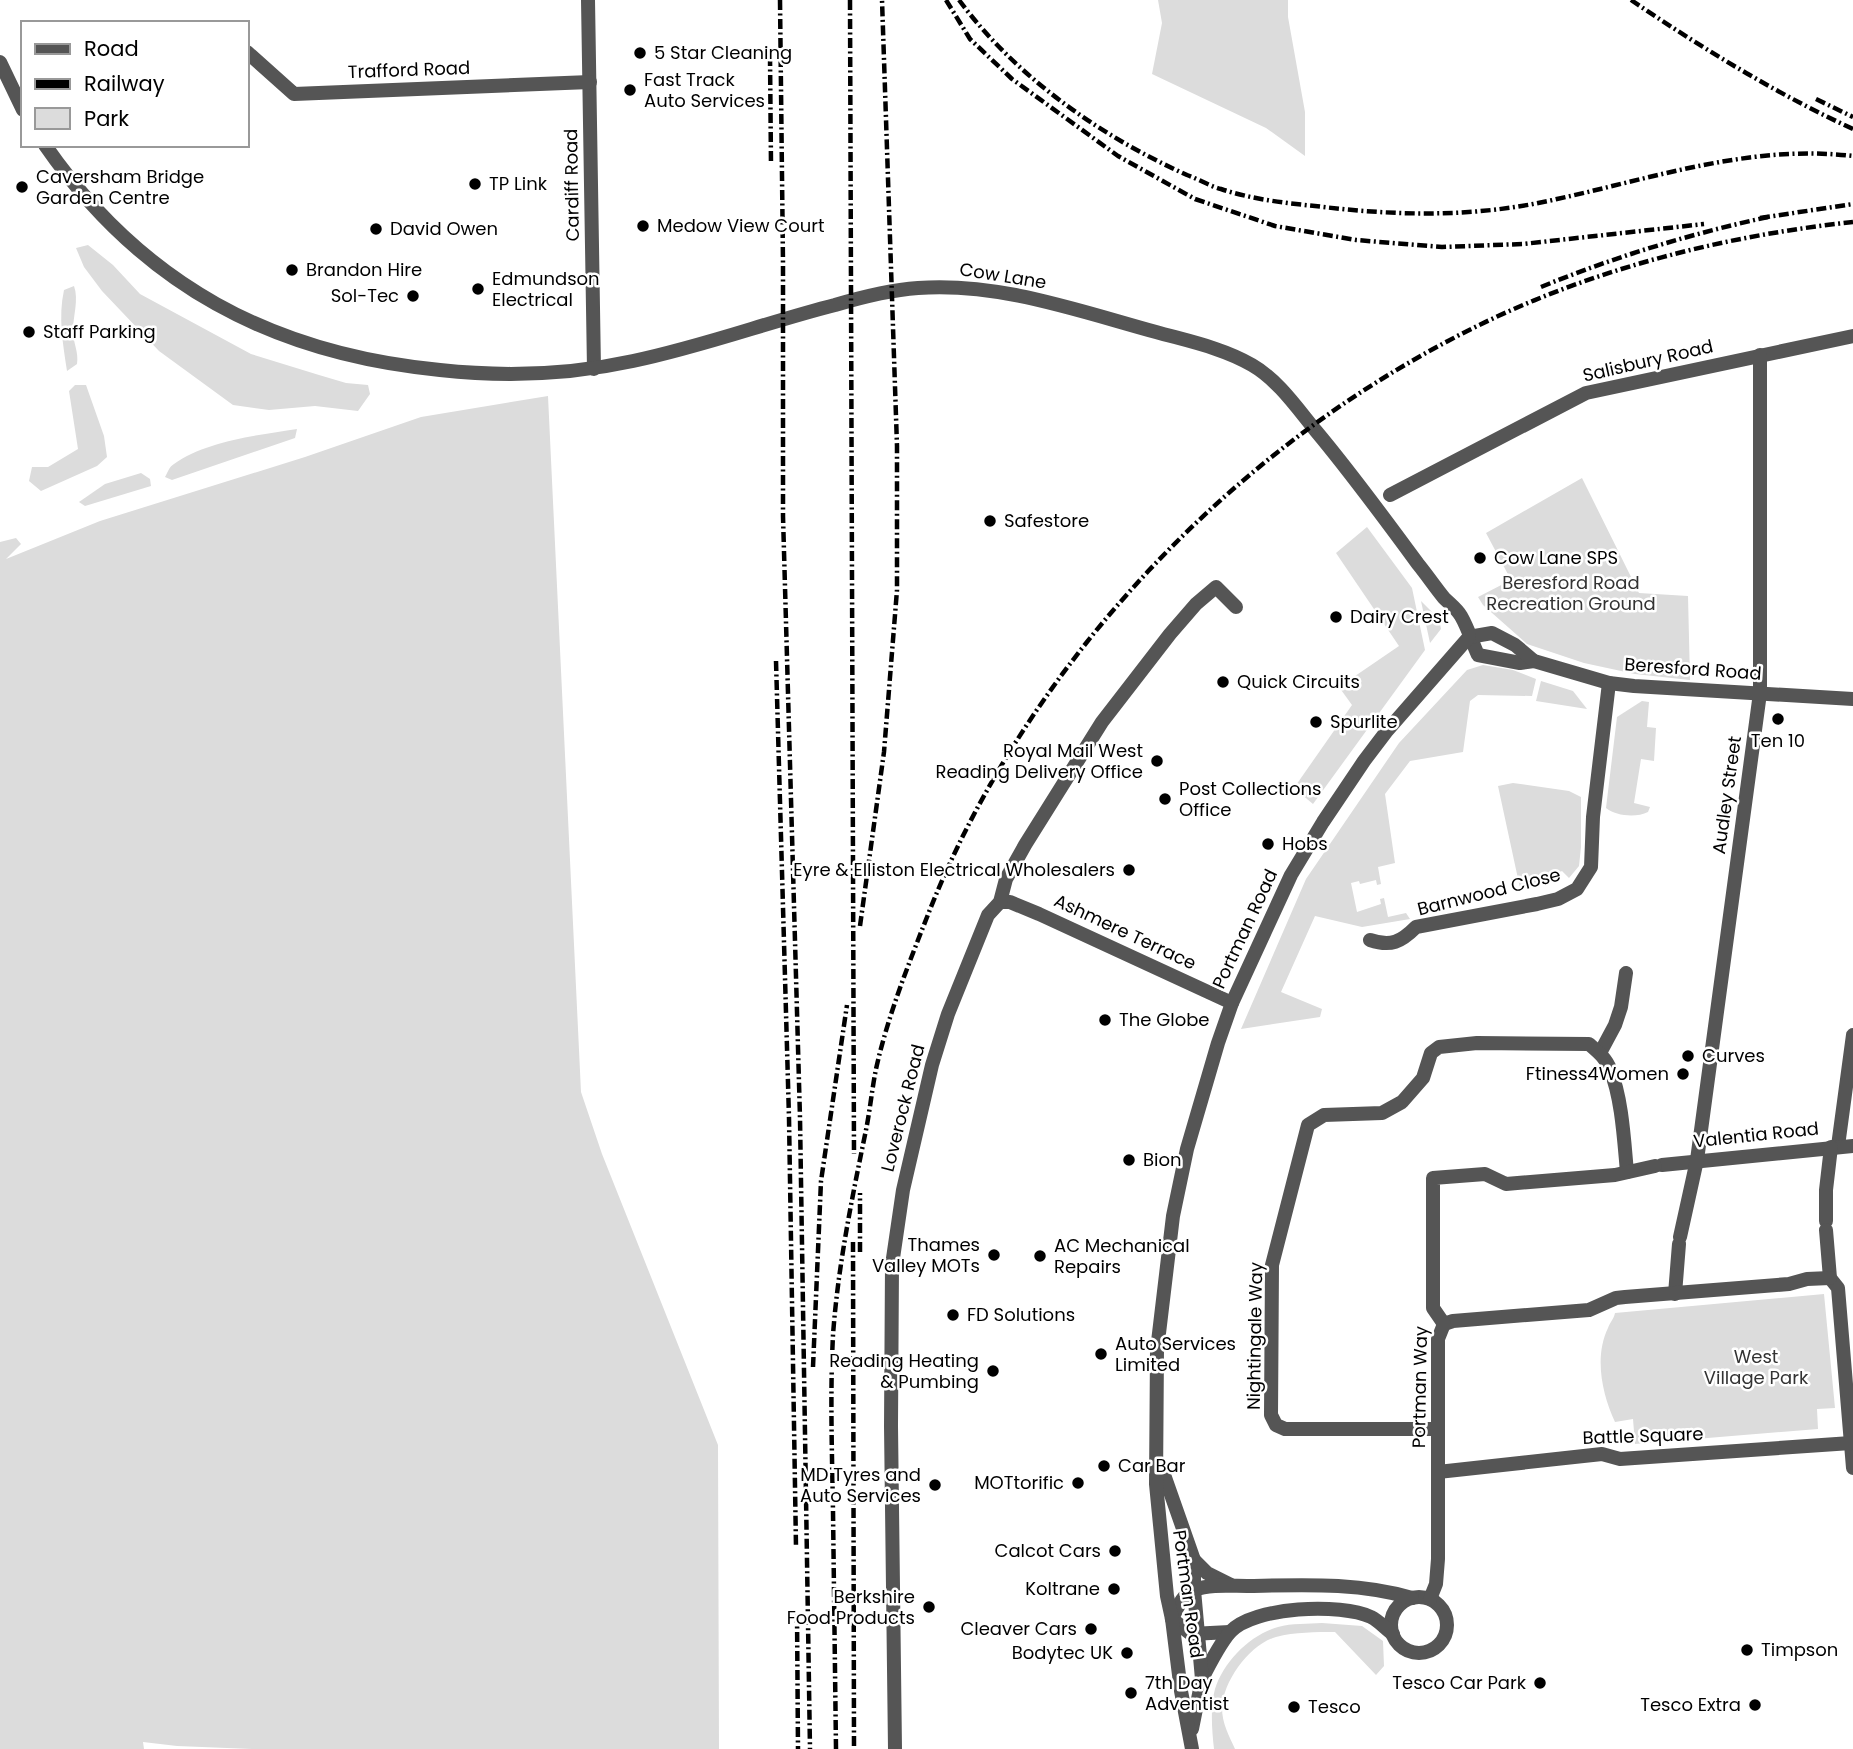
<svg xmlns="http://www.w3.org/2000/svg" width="1853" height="1749" font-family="Poppins,sans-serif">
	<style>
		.green { fill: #dcdcdc }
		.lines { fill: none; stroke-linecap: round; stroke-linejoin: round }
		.minor { stroke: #555; stroke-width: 14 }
		.tertiary { stroke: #555; stroke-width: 14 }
		.rail { stroke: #000; stroke-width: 4.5; stroke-dasharray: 10 3.5 2 3.5; stroke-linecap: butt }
		.poi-dot { fill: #000; stroke: #fff; stroke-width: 2.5 }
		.labels { text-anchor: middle; stroke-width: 5; stroke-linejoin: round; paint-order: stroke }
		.poi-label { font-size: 18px; fill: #000; stroke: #fff; text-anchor: start }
		.street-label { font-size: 18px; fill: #000; stroke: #fff }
		.park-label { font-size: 18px; fill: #333; stroke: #fff }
	</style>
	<rect width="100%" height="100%" fill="#fff"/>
	<g class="green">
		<path d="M1158,0H1288V17L1305,112V156L1266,128L1152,74L1162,23Z"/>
		<path d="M88,245L113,265L140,294L251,354L319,375L346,383L368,385L370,394L358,411L315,406L269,410L233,405L159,351L102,291L84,267L76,248Z"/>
		<path d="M74,286C79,300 73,316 73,331C73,343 79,352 77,364L67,371C63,344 58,317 64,290Z"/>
		<path d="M75,385H86L104,436L107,457L97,466L41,491L29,481L32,467H48L78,449L69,391Z"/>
		<path d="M548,396L581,1092L602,1154L718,1445L719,1749H252L177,1746L143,1742L144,1749H0V542L16,538L21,544L6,559L100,521L305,457L421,417Z"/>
		<path d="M297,429L295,438L172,480L165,477C168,472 169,467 174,464C206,441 259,435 297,429Z"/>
		<path d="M141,473L150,479L151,486L85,506L79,502L105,484Z"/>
		<path d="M1582,478L1639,593L1688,596L1690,680L1635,674L1584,663L1527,644L1483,605L1478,597L1511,580L1486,533Z"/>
		<path d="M1367,527L1412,588L1425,650L1313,804L1294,788L1352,705L1339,687L1399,646L1336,553Z"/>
		<path d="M1421,601L1439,619L1441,629L1430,643Z"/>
		<path d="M1483,665L1513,670L1536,679L1532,696L1478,695L1470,701L1463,752L1410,761L1385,794L1395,863L1378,867L1381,884L1377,885L1376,880L1360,884L1359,881L1351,883L1357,912L1381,904L1380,899L1384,898L1388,917L1406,913L1410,919L1362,927L1315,916L1281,992L1322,1009L1320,1017L1241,1029L1306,879L1399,743L1467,670Z"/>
		<path d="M1541,681L1573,691L1587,709L1536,701Z"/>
		<path d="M1642,701L1649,702L1647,727L1656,728L1654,761L1641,759L1634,803L1650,807L1648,812C1636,818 1616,816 1606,808L1617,717Z"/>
		<path d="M1513,783L1569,791L1581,797V847L1579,866L1569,878L1562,871L1538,884L1520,888L1498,786Z"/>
		<path d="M1824,1294L1835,1408L1817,1409L1818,1429L1635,1444L1633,1419L1615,1422C1602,1394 1594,1357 1608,1328C1610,1322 1614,1319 1615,1313Z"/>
		<path d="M1322,1623L1362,1626L1383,1641L1384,1666L1376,1675L1335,1632C1316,1632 1295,1632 1276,1637C1250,1644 1223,1681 1222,1708C1222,1723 1229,1736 1235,1749H1214C1212,1731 1210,1707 1215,1689C1224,1661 1250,1635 1278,1627C1292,1623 1308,1624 1322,1623Z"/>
	</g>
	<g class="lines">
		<g class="minor">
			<path d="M588,0L594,369"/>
			<path d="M247,52L294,94L590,82"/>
			<path d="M1390,495L1586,393L1853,336"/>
			<path d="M1000,902H1010L1039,914L1232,1003"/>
			<path d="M1370,940C1391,947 1401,942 1416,927L1537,904L1558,899L1577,889L1591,867L1593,817L1609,683"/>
			<path d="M1600,1053L1615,1025L1621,1007L1626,973"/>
			<path d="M1838,1146L1853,1035"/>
			<path d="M1662,1165L1853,1146"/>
			<path d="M1826,1221V1190L1831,1147"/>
			<path d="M1826,1230L1830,1278L1838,1288L1853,1468"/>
			<path d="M1680,1237L1697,1160L1760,693V355"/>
			<path d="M1675,1294L1679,1244"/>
			<path d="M1444,1324L1453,1321L1589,1310L1616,1298L1625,1297L1789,1284L1807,1279L1830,1278"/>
			<path d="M1437,1429H1285L1276,1425L1271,1415L1272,1265L1308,1125L1324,1115L1382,1113L1402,1102L1423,1078L1431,1053L1439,1047L1477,1043L1589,1044C1597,1051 1606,1058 1610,1069C1622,1098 1624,1140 1627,1172"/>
			<path d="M1438,1472L1602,1454L1620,1459L1851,1443"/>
			<path d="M1194,1560L1207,1573L1231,1585"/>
			<circle cx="1419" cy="1625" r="28"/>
			<path d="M1430,1599L1436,1584L1438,1559V1339L1444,1324L1433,1308V1178L1485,1174L1506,1184L1615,1175L1655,1166"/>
			<path d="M1230,1632L1191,1634L1172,1619C1177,1609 1182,1594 1194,1590C1210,1584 1230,1586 1247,1586C1303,1585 1358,1582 1412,1598"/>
			<path d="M1202,1679C1210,1663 1219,1645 1230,1632C1254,1606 1341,1603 1371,1617C1379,1621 1386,1629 1393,1634"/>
			<path d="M895,1749L891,1426L892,1265L903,1190L932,1065L948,1014L988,915L1000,902L1006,879L1025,845L1102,722L1170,634L1196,604L1216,587L1236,607"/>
		</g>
		<g class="tertiary">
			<path d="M0,62L23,110"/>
			<path d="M45,145C142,285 273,354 440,370C505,377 569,375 633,361C701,347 768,322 835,305C862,297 890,290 918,288C999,282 1079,311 1156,332C1188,341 1223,348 1252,365C1278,380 1297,408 1316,431C1352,474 1385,519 1418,564C1427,575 1435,587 1444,598C1450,604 1457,609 1461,616C1468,628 1472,642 1478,655L1520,663L1534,661"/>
			<path d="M1469,637L1492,633L1515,645L1534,661L1609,683L1634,686L1853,699"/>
			<path d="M1161,1466L1194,1560V1590L1202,1679L1192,1729"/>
			<path d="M1192,1749L1181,1691L1172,1619L1167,1596L1156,1484L1157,1350L1173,1216L1187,1149L1218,1043L1232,1003L1291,875L1323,822L1364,761L1386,732L1469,637"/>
		</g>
		<g class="rail">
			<path d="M780,0L783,263V516L800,1118L810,1749"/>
			<path d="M850,0L854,1154"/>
			<path d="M946,0L970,39L1012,79L1118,156L1195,199L1275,226L1356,240L1442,247L1523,244L1704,224"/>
			<path d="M959,0C1016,77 1100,136 1187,175C1198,179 1210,186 1221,189C1251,199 1284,203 1315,206C1397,216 1475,218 1557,199C1654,178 1751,144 1853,156"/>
			<path d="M1631,0C1702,48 1775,93 1853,129"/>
			<path d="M770,56L771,164"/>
			<path d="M1816,99L1853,117"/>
			<path d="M1760,218L1853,204"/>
			<path d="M1541,287C1614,257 1690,234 1768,217"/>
			<path d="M776,661L789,1118L796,1547"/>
			<path d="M860,926L884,752L897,590V446L882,0"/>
			<path d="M853,1242L854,1749"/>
			<path d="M860,1252V1193"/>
			<path d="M813,1367L821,1181L847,1005"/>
			<path d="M797,1613L798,1749"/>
			<path d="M836,1749C835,1670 834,1590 833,1511C832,1452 830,1393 833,1335C838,1266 852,1198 866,1130C870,1110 872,1089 876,1069C888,1015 909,963 929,912C1024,672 1220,461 1448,341C1573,274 1713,237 1853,222"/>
		</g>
	</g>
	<g class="poi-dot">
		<circle cx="640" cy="53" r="7"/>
		<circle cx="630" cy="90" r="7"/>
		<circle cx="475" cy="184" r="7"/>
		<circle cx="22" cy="187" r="7"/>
		<circle cx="643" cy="226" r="7"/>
		<circle cx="376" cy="229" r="7"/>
		<circle cx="292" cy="270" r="7"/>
		<circle cx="478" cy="289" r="7"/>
		<circle cx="413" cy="296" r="7"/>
		<circle cx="29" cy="332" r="7"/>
		<circle cx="990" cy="521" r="7"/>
		<circle cx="1480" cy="558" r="7"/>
		<circle cx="1336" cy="617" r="7"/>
		<circle cx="1223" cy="682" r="7"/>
		<circle cx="1778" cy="719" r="7"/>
		<circle cx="1316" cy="722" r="7"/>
		<circle cx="1157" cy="761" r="7"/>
		<circle cx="1165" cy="799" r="7"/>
		<circle cx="1268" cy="844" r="7"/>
		<circle cx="1129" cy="870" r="7"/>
		<circle cx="1105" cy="1020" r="7"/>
		<circle cx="1688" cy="1056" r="7"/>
		<circle cx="1683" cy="1074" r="7"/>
		<circle cx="1129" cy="1160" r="7"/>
		<circle cx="994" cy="1255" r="7"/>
		<circle cx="1040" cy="1256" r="7"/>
		<circle cx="953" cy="1315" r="7"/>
		<circle cx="1101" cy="1354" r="7"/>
		<circle cx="993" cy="1371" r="7"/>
		<circle cx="1104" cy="1466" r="7"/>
		<circle cx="1078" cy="1483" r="7"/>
		<circle cx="935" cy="1485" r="7"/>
		<circle cx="1115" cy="1551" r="7"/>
		<circle cx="1114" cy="1589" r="7"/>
		<circle cx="929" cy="1607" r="7"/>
		<circle cx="1091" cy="1629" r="7"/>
		<circle cx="1747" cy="1650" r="7"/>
		<circle cx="1127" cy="1653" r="7"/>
		<circle cx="1540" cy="1683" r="7"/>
		<circle cx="1131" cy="1693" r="7"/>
		<circle cx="1755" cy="1705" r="7"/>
		<circle cx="1294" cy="1707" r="7"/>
	</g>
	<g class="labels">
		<g class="poi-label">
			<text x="654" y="59">5 Star Cleaning</text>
			<text x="644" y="86">Fast Track<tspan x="644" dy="21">Auto Services</tspan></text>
			<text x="36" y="183">Caversham Bridge<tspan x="36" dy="21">Garden Centre</tspan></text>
			<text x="489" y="190">TP Link</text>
			<text x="657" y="232">Medow View Court</text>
			<text x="390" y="235">David Owen</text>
			<text x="306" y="276">Brandon Hire</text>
			<text x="492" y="285">Edmundson<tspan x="492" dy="21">Electrical</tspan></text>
			<text x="399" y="302" text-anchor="end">Sol-Tec</text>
			<text x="43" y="338">Staff Parking</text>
			<text x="1004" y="527">Safestore</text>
			<text x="1494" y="564">Cow Lane SPS</text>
			<text x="1350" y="623">Dairy Crest</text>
			<text x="1237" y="688">Quick Circuits</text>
			<text x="1330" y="728">Spurlite</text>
			<text x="1778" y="747" text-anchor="middle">Ten 10</text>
			<text x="1143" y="757" text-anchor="end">Royal Mail West<tspan x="1143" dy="21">Reading Delivery Office</tspan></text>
			<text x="1179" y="795">Post Collections<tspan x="1179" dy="21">Office</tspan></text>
			<text x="1282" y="850">Hobs</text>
			<text x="1115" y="876" text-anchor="end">Eyre &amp; Elliston Electrical Wholesalers</text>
			<text x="1119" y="1026">The Globe</text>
			<text x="1702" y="1062">Curves</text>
			<text x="1669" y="1080" text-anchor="end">Ftiness4Women</text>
			<text x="1143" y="1166">Bion</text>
			<text x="980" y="1251" text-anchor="end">Thames<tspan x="980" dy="21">Valley MOTs</tspan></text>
			<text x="1054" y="1252">AC Mechanical<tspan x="1054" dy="21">Repairs</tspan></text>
			<text x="967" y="1321">FD Solutions</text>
			<text x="1115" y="1350">Auto Services<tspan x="1115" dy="21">Limited</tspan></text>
			<text x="979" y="1367" text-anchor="end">Reading Heating<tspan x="979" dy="21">&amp; Pumbing</tspan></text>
			<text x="1118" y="1472">Car Bar</text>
			<text x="921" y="1481" text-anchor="end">MD Tyres and<tspan x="921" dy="21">Auto Services</tspan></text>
			<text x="1064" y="1489" text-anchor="end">MOTtorific</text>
			<text x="1101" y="1557" text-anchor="end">Calcot Cars</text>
			<text x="1100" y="1595" text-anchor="end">Koltrane</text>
			<text x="915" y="1603" text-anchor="end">Berkshire<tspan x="915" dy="21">Food Products</tspan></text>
			<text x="1077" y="1635" text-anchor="end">Cleaver Cars</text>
			<text x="1761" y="1656">Timpson</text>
			<text x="1113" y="1659" text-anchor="end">Bodytec UK</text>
			<text x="1145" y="1689">7th Day<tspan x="1145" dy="21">Adventist</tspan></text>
			<text x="1526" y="1689" text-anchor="end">Tesco Car Park</text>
			<text x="1741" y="1711" text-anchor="end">Tesco Extra</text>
			<text x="1308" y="1713">Tesco</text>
		</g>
		<g class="street-label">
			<text transform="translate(409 70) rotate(-2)" y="6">Trafford Road</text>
			<text transform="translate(572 185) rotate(-91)" y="6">Cardiff Road</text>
			<text transform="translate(1003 276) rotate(9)" y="6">Cow Lane</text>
			<text transform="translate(1648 361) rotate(-13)" y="6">Salisbury Road</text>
			<text transform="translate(1693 669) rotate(4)" y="6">Beresford Road</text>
			<text transform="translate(1727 795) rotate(-82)" y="6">Audley Street</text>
			<text transform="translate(1489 892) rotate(-14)" y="6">Barnwood Close</text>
			<text transform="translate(1245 929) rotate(-65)" y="6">Portman Road</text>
			<text transform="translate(1125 932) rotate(25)" y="6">Ashmere Terrace</text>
			<text transform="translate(903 1108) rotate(-76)" y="6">Loverock Road</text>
			<text transform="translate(1756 1135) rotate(-6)" y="6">Valentia Road</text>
			<text transform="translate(1255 1336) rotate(-89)" y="6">Nightingale Way</text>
			<text transform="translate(1420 1387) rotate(-89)" y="6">Portman Way</text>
			<text transform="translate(1643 1436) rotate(-2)" y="6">Battle Square</text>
			<text transform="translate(1188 1594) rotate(82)" y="6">Portman Road</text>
		</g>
		<g class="park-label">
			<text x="1571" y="589">Beresford Road<tspan x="1571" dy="21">Recreation Ground</tspan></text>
			<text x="1756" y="1363">West<tspan x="1756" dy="21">Village Park</tspan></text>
		</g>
	</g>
	<rect x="21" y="21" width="228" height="126" fill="#ffffff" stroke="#999999" stroke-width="2"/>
	<rect x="35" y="44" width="35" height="10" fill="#555555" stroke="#999999" stroke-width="2"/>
	<text x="84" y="56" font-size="21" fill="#000000">Road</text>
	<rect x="35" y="79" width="35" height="10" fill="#000000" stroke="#999999" stroke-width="2"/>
	<text x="84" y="91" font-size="21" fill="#000000">Railway</text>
	<rect x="35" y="108" width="35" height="21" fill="#dcdcdc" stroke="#999999" stroke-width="2"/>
	<text x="84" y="126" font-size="21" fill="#000000">Park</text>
</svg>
